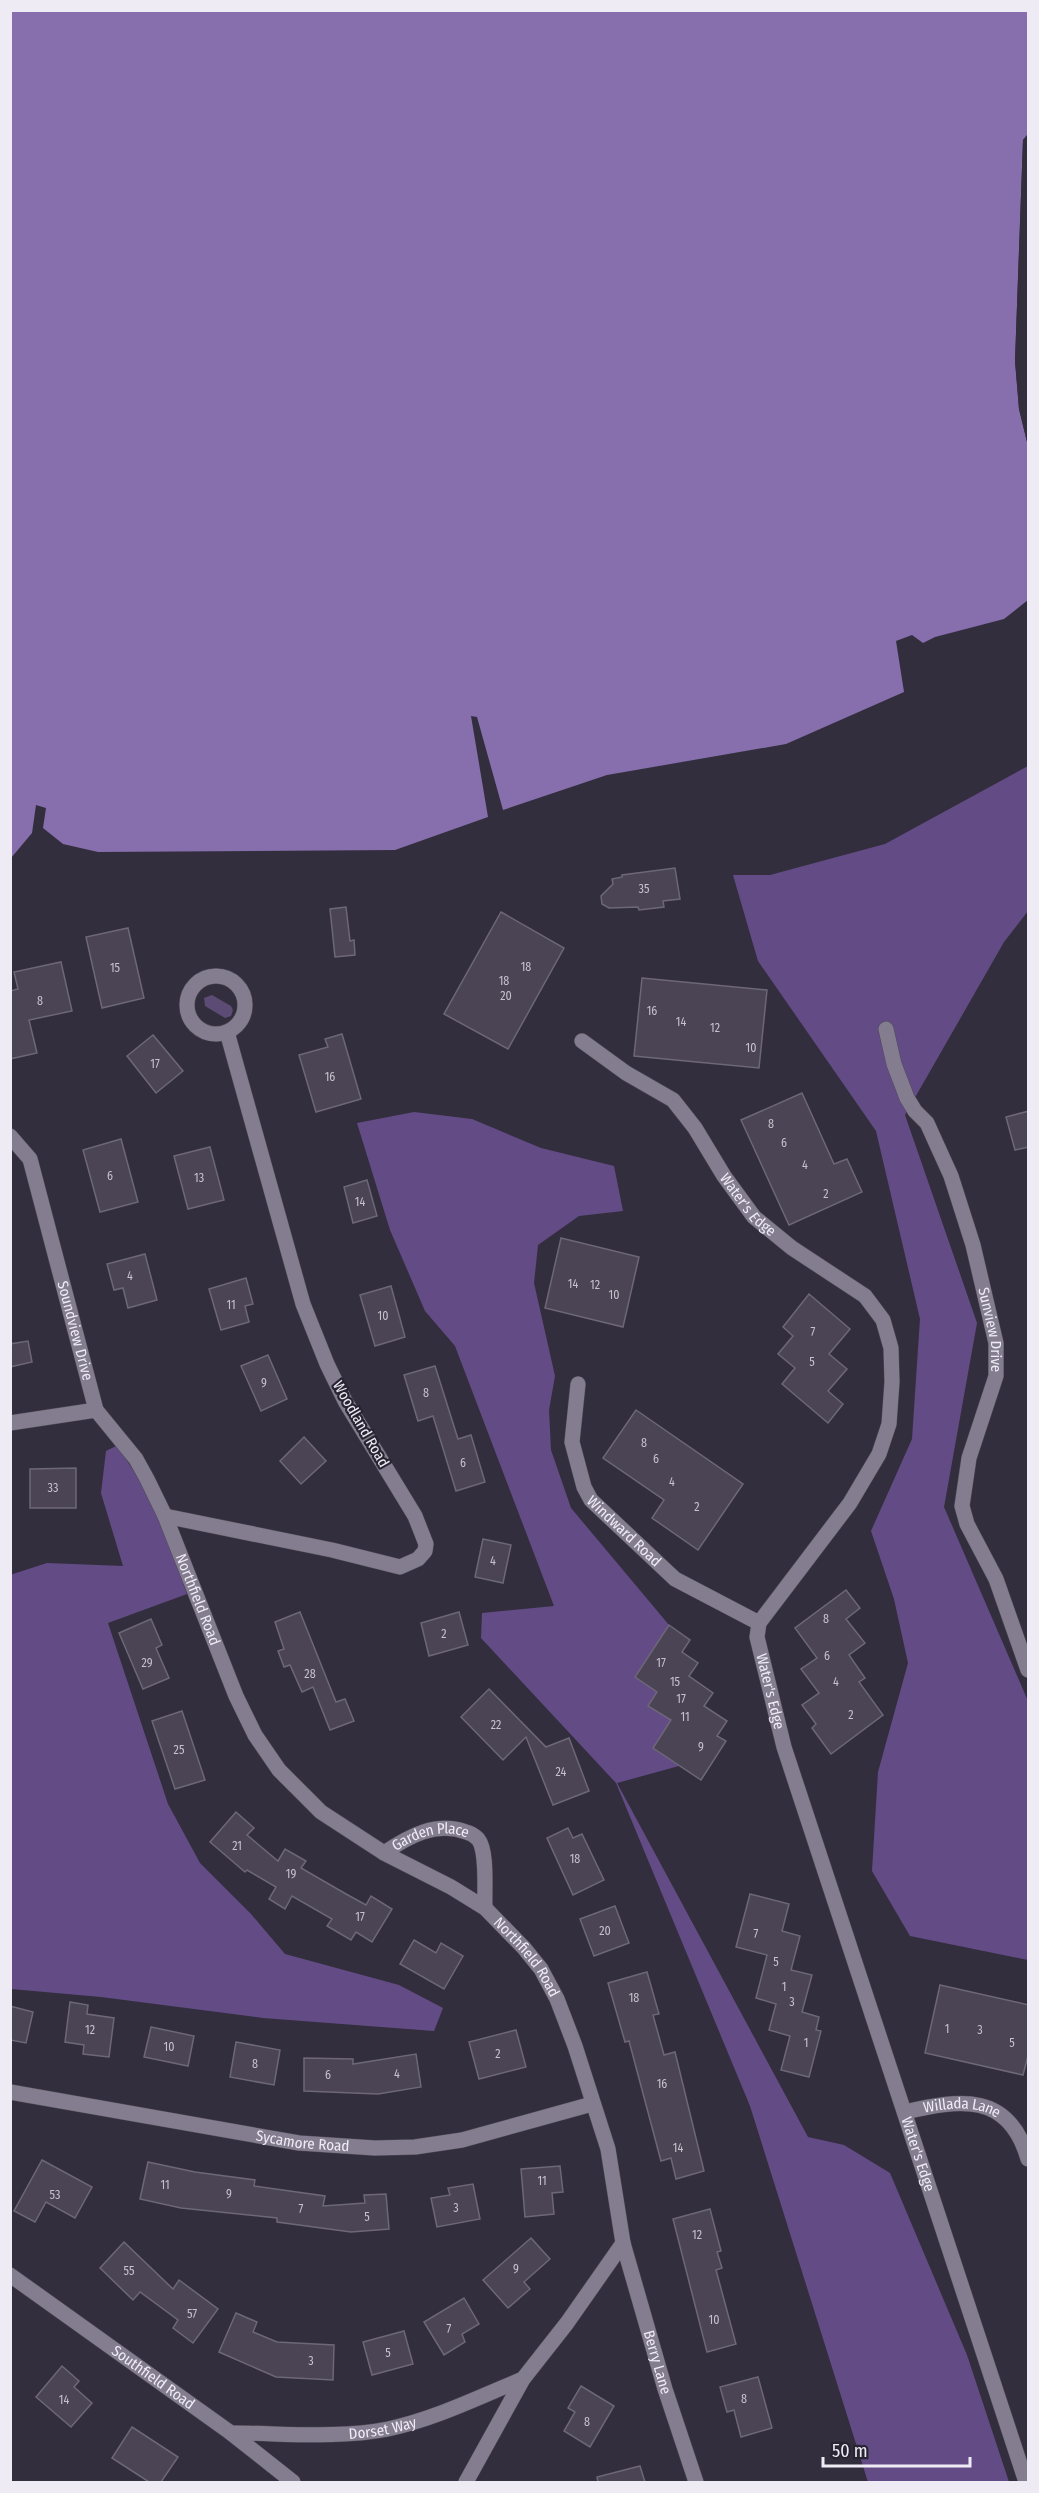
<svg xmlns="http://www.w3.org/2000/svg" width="1039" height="2493" font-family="'Fira Sans Condensed',sans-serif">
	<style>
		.green { fill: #5c4c75 }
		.forest { fill: #634c86 }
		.water { fill: #866fac }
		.pier { fill: #332e3d }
		.building { fill: #4a4454; stroke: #6d6778; stroke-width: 1.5 }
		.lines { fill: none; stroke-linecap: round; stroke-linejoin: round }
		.minor-casing { stroke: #4e4955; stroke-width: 16 }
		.minor { stroke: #837d8f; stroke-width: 15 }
		.labels { text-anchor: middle; stroke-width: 4.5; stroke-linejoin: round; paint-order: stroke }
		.number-label { font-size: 12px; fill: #c6c1cd }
		.street-label { font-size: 15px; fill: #efebf5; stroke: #292432 }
	</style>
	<rect width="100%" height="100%" fill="#332e3d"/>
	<path class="green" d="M212,995L231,1006L233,1010L231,1016L225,1018L205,1006L204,998Z"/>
	<g class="forest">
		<path d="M1028,766V911L1004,942L905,1115L977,1323L944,1507L1028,1701V1960L910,1936L872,1871L878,1772L908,1663L894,1599L871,1531L912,1439L920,1319L876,1131L758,961L733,875H770L885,844Z"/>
		<path d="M414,1112L472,1119L541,1148L614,1166L623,1211L579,1216L538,1245L534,1283L555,1376L549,1410L551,1450L571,1508L669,1625L635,1677L657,1692L648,1706L671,1720L653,1748L679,1766L617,1783L808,2137L844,2145L890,2173L967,2355L1009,2482H868L750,2106L616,1783L481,1638L482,1613L554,1606L455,1346L425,1311L390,1230L357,1123Z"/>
		<path d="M116,1446C151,1488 168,1543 187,1594L108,1623L168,1804L200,1863L251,1914L285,1954L399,1985L443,2008L434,2031L263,2018L101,1997L11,1989L10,1575L47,1563L123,1566L101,1493L106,1451Z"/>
	</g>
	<path class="water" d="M10,11H1028V134L1023,140L1015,361L1019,409L1028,446V600L1004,619L935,637L923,643L912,635L896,641L904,692L786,744L607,775L503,810L477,717L471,716L488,817L395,850L98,852L63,844L43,828L46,808L36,805L32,833L11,858Z"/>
	<path class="pier" d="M1028,134L1026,141L1018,361L1022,409L1028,435V446L1019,409L1015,361L1023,140Z"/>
	<g class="building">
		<path d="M675,868L680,899L663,901L664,907L639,910L638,907L609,908L602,904L601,896L613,884L612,879L622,877V875Z"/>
		<path d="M346,907L350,941L354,940L355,955L335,957L330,909Z"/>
		<path d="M501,912L564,948L508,1049L444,1014Z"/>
		<path d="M128,928L144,998L102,1008L86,937Z"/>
		<path d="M61,962L72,1011L29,1020L37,1053L10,1059V991L18,989L14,972Z"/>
		<path d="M642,978L767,990L759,1068L634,1056Z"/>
		<path d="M342,1034L361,1099L316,1112L299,1055L328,1047L325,1039Z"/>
		<path d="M153,1035L183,1071L156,1093L127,1056Z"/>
		<path d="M802,1093L834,1164L847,1159L862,1192L789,1225L741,1120Z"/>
		<path d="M1029,1111V1147L1015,1150L1006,1117Z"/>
		<path d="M121,1139L138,1202L100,1212L83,1150Z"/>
		<path d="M210,1147L224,1200L188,1209L174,1156Z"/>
		<path d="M367,1180L377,1216L353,1223L344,1187Z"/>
		<path d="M561,1238L639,1257L623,1327L545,1308Z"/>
		<path d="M145,1254L157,1300L128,1308L123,1288L114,1290L107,1264Z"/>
		<path d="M246,1278L253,1304L245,1306L249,1322L221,1330L209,1289Z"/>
		<path d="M391,1286L405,1337L375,1346L360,1295Z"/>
		<path d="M809,1294L850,1329L829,1354L847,1369L828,1391L843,1404L828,1423L782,1384L795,1368L778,1354L793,1336L783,1327Z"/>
		<path d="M28,1341L32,1362L10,1367V1344Z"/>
		<path d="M268,1355L287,1399L261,1411L241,1366Z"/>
		<path d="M435,1366L458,1439L471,1435L485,1482L456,1491L433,1416L418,1421L404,1375Z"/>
		<path d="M636,1410L743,1484L698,1550L652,1518L664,1500L603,1458Z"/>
		<path d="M304,1437L326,1461L301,1484L280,1461Z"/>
		<path d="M76,1468V1508H30V1469Z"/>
		<path d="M483,1539L511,1545L503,1583L475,1577Z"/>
		<path d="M846,1590L860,1608L846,1619L865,1643L849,1655L865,1678L859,1682L883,1715L831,1754L812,1728L816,1724L802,1705L819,1693L801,1669L817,1658L795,1628Z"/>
		<path d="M300,1612L336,1702L345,1699L354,1721L330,1730L313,1687L302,1692L290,1665L284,1667L278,1651L284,1649L275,1622Z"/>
		<path d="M459,1612L468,1645L429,1656L421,1623Z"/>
		<path d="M151,1619L162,1645L156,1648L169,1678L143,1689L119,1633Z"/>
		<path d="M669,1625L690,1640L682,1652L698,1663L689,1676L713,1693L704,1706L727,1721L717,1736L726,1741L701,1780L653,1748L671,1720L648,1706L657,1692L635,1677Z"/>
		<path d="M489,1689L546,1747L569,1738L589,1791L553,1805L526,1737L503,1760L461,1717Z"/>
		<path d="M182,1711L205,1780L175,1789L152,1721Z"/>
		<path d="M236,1812L254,1828L247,1835L278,1861L285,1849L306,1861L301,1868L346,1894L366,1905L371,1896L392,1909L372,1942L356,1932L351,1940L327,1926L332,1919L292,1896L285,1909L269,1899L276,1887L247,1870L245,1872L210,1842Z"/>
		<path d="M568,1828L573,1838L582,1834L604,1880L573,1895L547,1838Z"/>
		<path d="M750,1894L789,1904L782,1931L800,1936L791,1970L812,1975L802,2012L819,2017L816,2030L821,2031L809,2077L781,2070L790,2036L769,2030L776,2004L756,1998L767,1955L736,1947Z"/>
		<path d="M615,1906L629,1943L594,1956L580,1919Z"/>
		<path d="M414,1940L436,1953L441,1943L463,1956L444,1989L400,1964Z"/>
		<path d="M647,1972L659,2014L653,2015L664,2055L675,2052L704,2171L676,2179L671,2158L661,2161L629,2041L625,2042L608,1983Z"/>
		<path d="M940,1985L1029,2005V2052L1023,2075L925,2053Z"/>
		<path d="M70,2002L88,2005L87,2014L114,2018L109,2057L83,2054L84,2045L65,2042Z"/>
		<path d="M10,2006L33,2012L26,2043L10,2040Z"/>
		<path d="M151,2027L194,2036L188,2066L144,2057Z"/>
		<path d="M516,2030L526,2067L479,2079L469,2042Z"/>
		<path d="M236,2042L280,2050L274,2085L230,2077Z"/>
		<path d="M416,2054L421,2087L378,2094L304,2091V2058L353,2059V2064Z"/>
		<path d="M42,2160L92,2187L75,2218L46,2202L35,2222L14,2211Z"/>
		<path d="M148,2162L195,2172L255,2180L254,2186L325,2196L323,2206L365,2203L364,2195L386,2194L389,2229L351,2232L277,2222V2218L181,2208L140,2199Z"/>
		<path d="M560,2166L563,2192L552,2193L554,2214L525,2217L521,2169Z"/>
		<path d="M473,2184L480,2219L437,2227L431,2198L450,2195L448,2188Z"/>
		<path d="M710,2209L721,2251L717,2252L722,2268L716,2270L736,2344L707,2352L673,2219Z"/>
		<path d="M531,2238L550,2259L524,2282L530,2289L508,2308L483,2280Z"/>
		<path d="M124,2242L173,2289L179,2280L218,2309L193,2343L173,2328L178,2320L140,2292L133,2300L100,2268Z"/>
		<path d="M464,2298L479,2324L462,2334L465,2342L444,2355L424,2322Z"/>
		<path d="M236,2313L257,2322L253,2332L277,2342L334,2345L333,2380L276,2377L219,2352Z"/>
		<path d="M404,2331L413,2364L372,2375L363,2342Z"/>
		<path d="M62,2366L79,2381L74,2387L92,2403L71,2427L36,2397Z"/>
		<path d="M758,2377L772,2428L741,2437L734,2410L727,2412L720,2387Z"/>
		<path d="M581,2386L614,2406L590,2447L564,2431L575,2412L568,2408Z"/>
		<path d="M132,2427L178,2457L161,2482H149L112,2458Z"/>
		<path d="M640,2466L645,2482H598L597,2477Z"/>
	</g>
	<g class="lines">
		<g class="minor-casing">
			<g id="minor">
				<circle cx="216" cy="1005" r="29"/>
				<path id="s1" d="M886,1029L894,1064L907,1098L915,1111L927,1123L951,1176L973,1245L996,1343V1376L969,1458L962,1506L967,1524L996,1579L1028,1670"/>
				<path id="s2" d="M582,1041L626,1073L673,1100L695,1128L724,1176L754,1217L792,1248L865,1296L883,1320L891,1348L892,1382L889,1424L879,1454L850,1503L759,1623L757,1637L784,1747L1026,2482"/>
				<path id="s3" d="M10,1136L30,1159L96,1410L136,1459L147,1479L165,1516L236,1696L255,1735L279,1770L321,1812L384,1853L451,1887L485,1908L524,1948L541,1969L557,1999L575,2046L608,2149L623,2243L567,2323L523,2379L466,2482"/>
				<path id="s4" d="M578,1384L572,1442L584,1487L591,1500L675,1579L759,1623"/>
				<path d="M10,1423L96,1410"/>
				<path d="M165,1516L332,1550L400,1567L418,1559L425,1551L426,1544L415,1516L345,1401L327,1364L303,1304L227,1032"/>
				<path id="s5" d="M384,1853C409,1836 436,1821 466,1832C470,1833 475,1836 478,1839C488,1851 484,1892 485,1908"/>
				<path id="s6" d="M10,2092L299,2143L375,2148L415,2147L462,2140L592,2104"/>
				<path id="s7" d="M905,2112C960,2099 1009,2092 1028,2159"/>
				<path id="s8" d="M623,2243L665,2389L696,2482"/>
				<path id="s9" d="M10,2275L231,2433L293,2482"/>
				<path id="s10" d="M231,2433C283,2433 338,2439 388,2429C435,2419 479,2397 523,2379"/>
			</g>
		</g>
		<use href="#minor" class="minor"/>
	</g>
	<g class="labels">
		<g class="number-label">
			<text x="644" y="893">35</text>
			<text x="526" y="971">18</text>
			<text x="115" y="972">15</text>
			<text x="504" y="985">18</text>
			<text x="506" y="1000">20</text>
			<text x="40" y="1005">8</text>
			<text x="652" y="1015">16</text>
			<text x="681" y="1026">14</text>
			<text x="715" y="1032">12</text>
			<text x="751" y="1052">10</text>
			<text x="155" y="1068">17</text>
			<text x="330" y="1081">16</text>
			<text x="771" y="1128">8</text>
			<text x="784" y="1147">6</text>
			<text x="805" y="1169">4</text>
			<text x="110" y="1180">6</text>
			<text x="199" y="1182">13</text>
			<text x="826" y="1198">2</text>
			<text x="360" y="1206">14</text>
			<text x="130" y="1280">4</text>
			<text x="573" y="1288">14</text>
			<text x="595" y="1289">12</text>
			<text x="614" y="1299">10</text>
			<text x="231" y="1309">11</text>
			<text x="383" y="1320">10</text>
			<text x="813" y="1336">7</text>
			<text x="812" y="1366">5</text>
			<text x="264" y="1387">9</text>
			<text x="426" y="1397">8</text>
			<text x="644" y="1447">8</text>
			<text x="656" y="1463">6</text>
			<text x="463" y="1467">6</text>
			<text x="672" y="1486">4</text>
			<text x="53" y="1492">33</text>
			<text x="697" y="1511">2</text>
			<text x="493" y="1565">4</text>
			<text x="826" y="1623">8</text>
			<text x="444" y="1638">2</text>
			<text x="827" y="1660">6</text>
			<text x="147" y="1667">29</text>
			<text x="661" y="1667">17</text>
			<text x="310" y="1678">28</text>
			<text x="675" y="1686">15</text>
			<text x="836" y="1686">4</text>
			<text x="681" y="1703">17</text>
			<text x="851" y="1719">2</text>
			<text x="685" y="1721">11</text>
			<text x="496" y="1729">22</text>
			<text x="701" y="1751">9</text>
			<text x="179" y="1754">25</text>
			<text x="561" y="1776">24</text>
			<text x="237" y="1850">21</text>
			<text x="575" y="1863">18</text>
			<text x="291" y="1878">19</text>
			<text x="360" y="1921">17</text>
			<text x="605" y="1935">20</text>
			<text x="756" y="1938">7</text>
			<text x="776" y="1966">5</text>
			<text x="784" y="1991">1</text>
			<text x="634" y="2002">18</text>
			<text x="792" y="2006">3</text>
			<text x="947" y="2033">1</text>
			<text x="90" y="2034">12</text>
			<text x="980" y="2034">3</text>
			<text x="806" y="2047">1</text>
			<text x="1012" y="2047">5</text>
			<text x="169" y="2051">10</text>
			<text x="498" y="2058">2</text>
			<text x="255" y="2068">8</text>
			<text x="397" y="2078">4</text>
			<text x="328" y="2079">6</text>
			<text x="662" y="2088">16</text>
			<text x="678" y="2152">14</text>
			<text x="542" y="2185">11</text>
			<text x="165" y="2189">11</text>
			<text x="229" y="2198">9</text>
			<text x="55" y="2199">53</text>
			<text x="456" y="2212">3</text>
			<text x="301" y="2213">7</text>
			<text x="367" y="2221">5</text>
			<text x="697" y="2239">12</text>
			<text x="516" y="2273">9</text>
			<text x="129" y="2275">55</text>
			<text x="192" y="2318">57</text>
			<text x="714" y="2324">10</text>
			<text x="449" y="2333">7</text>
			<text x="388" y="2357">5</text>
			<text x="311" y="2365">3</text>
			<text x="744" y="2403">8</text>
			<text x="64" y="2404">14</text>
			<text x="587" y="2426">8</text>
		</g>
		<g class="street-label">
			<text dy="5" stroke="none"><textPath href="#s2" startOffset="238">Water's Edge</textPath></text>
			<text dy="5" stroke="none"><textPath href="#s3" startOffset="208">Soundview Drive</textPath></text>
			<text dy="5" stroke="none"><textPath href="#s1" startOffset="322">Sunview Drive</textPath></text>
			<text transform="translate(361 1424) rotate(60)" y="5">Woodland Road</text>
			<text dy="5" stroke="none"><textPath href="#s4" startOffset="165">Windward Road</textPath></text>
			<text dy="5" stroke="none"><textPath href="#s3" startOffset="507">Northfield Road</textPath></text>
			<text dy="5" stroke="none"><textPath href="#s2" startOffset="832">Water's Edge</textPath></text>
			<text dy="5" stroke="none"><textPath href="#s5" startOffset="51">Garden Place</textPath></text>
			<text dy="5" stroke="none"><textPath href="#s3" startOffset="1011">Northfield Road</textPath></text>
			<text dy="5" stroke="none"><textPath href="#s7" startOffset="58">Willada Lane</textPath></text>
			<text dy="5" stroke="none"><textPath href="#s6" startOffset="297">Sycamore Road</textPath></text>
			<text dy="5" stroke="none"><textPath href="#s2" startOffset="1318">Water's Edge</textPath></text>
			<text dy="5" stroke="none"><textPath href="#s8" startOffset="124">Berry Lane</textPath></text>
			<text dy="5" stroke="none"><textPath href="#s9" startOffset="176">Southfield Road</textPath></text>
			<text dy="5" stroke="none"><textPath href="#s10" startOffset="152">Dorset Way</textPath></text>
		</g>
	</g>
	<rect width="1039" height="2493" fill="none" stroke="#efebf5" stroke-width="24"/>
	<path d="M823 2457v9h147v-9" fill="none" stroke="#efebf5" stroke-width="3"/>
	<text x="832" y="2457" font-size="18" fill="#efebf5" stroke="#292432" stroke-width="4.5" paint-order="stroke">50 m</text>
</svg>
